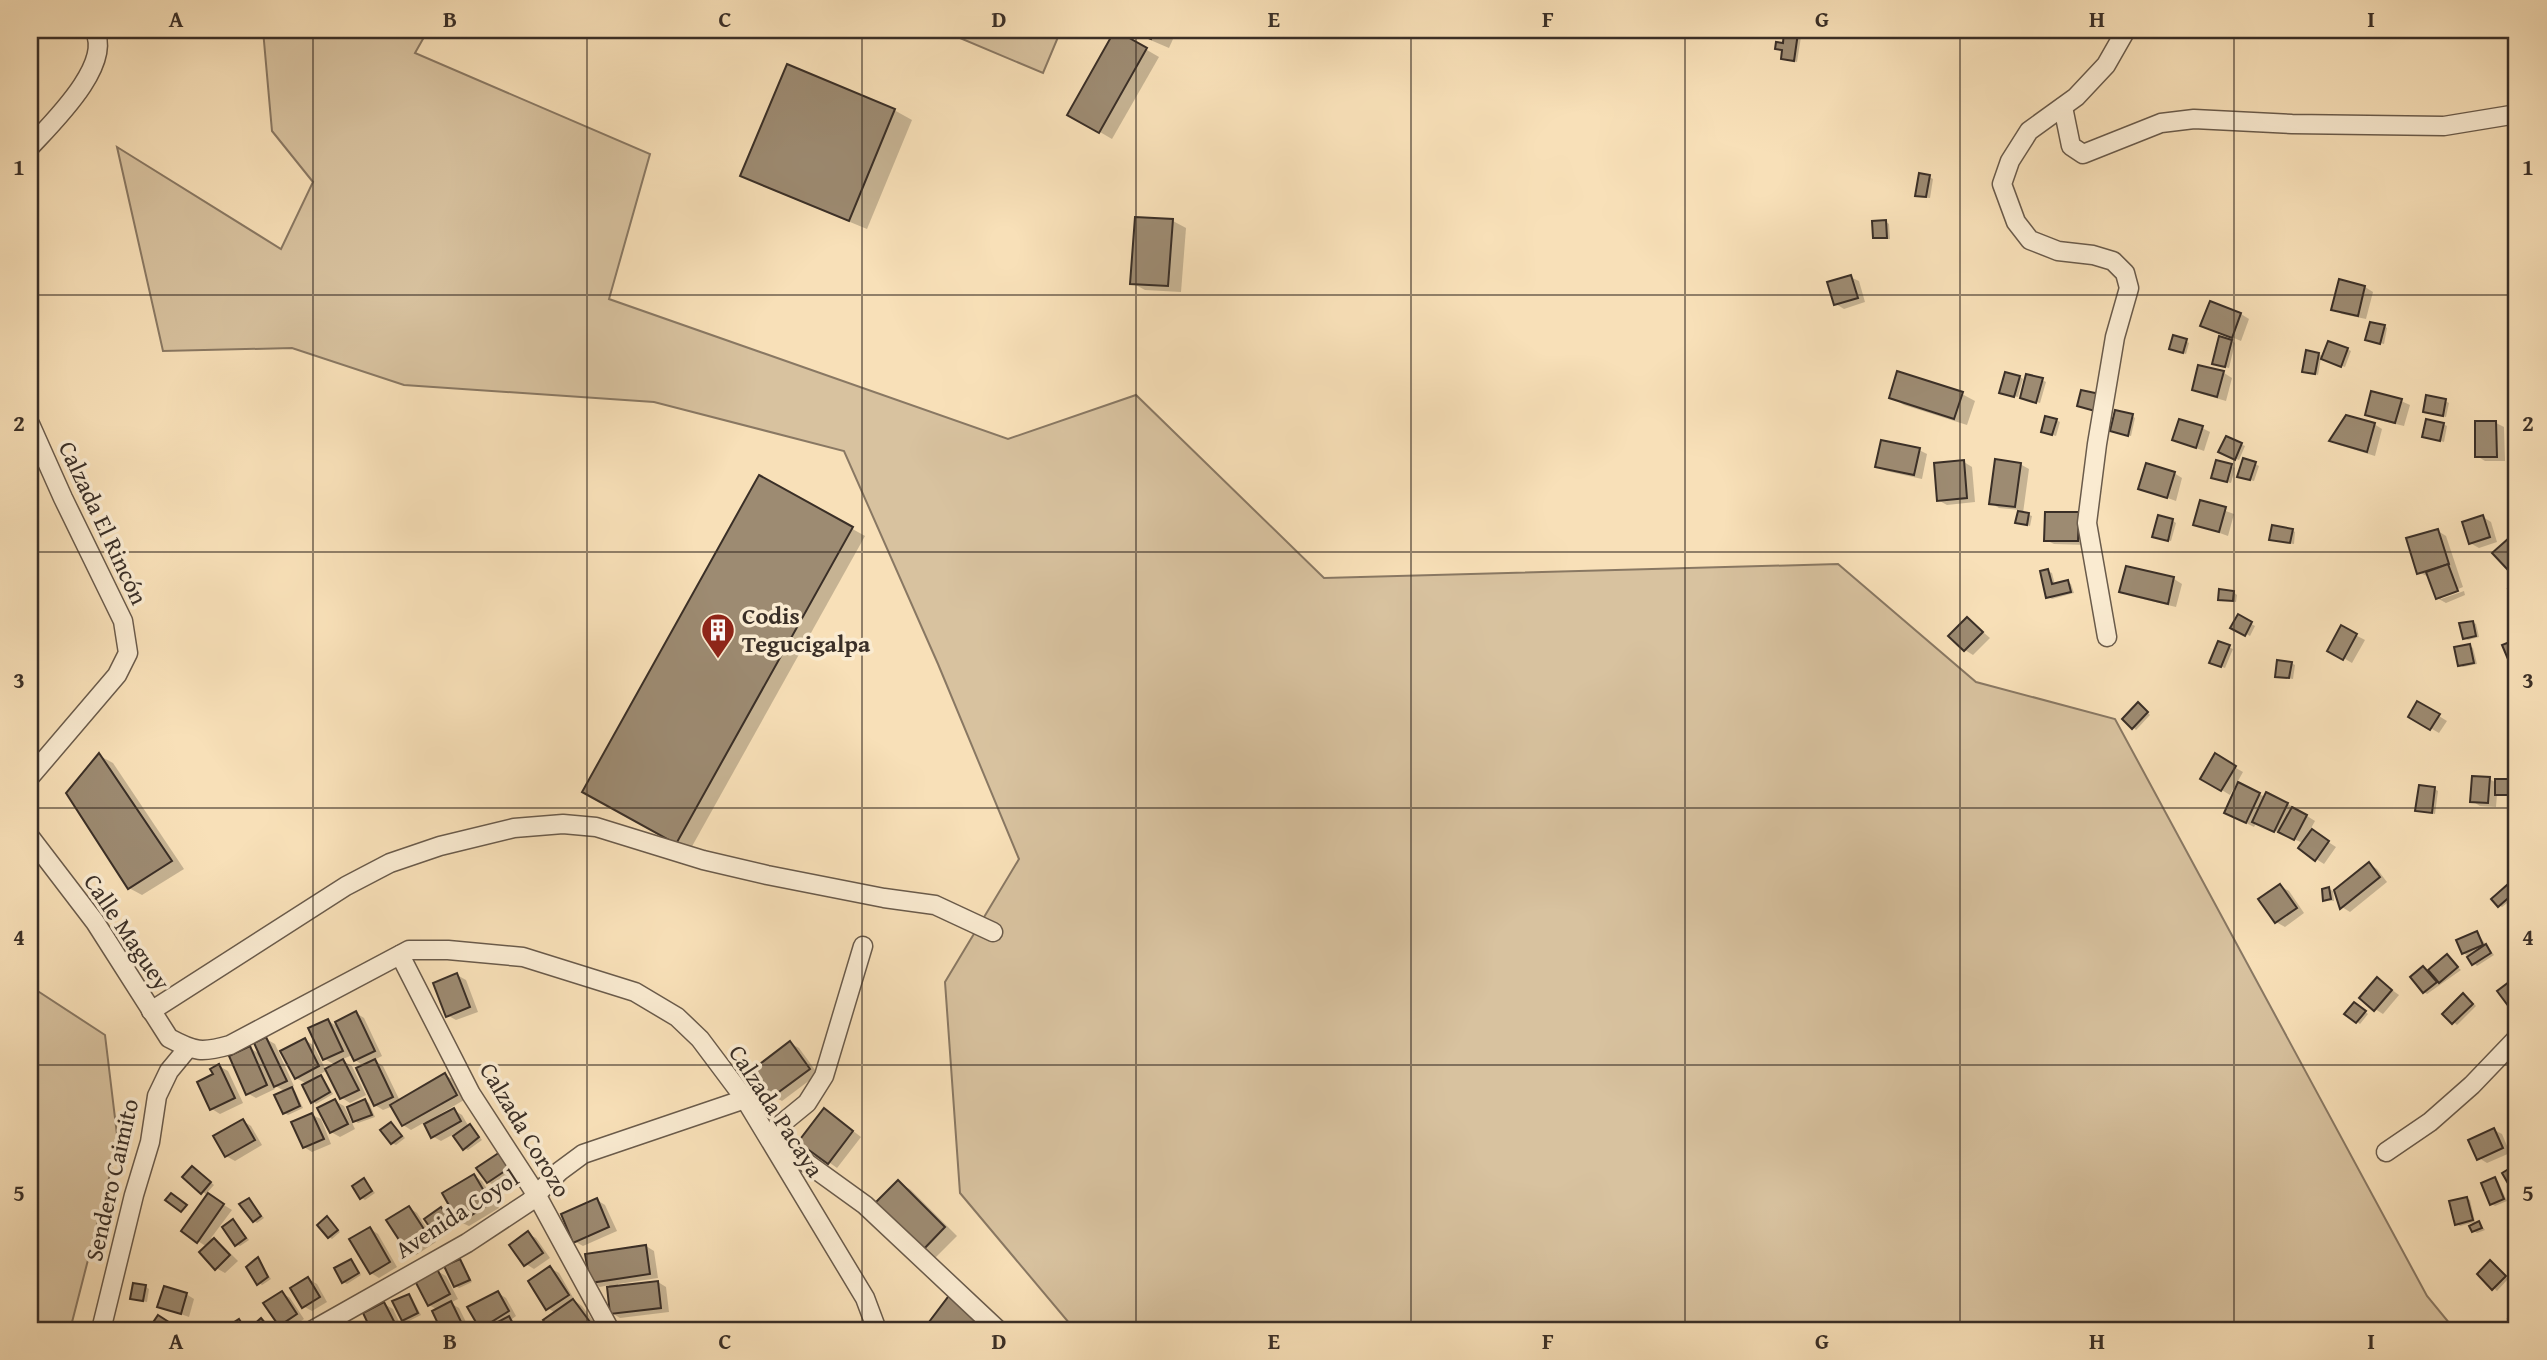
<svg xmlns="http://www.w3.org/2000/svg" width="2547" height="1360" font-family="'Gentium Book Plus',serif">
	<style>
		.green { fill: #d8c29f; stroke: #897863; stroke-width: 2 }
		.shadow { fill: #0003 }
		.building { fill: #9d8b72; stroke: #3a2f27; stroke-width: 2 }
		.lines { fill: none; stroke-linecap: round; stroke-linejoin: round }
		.minor-casing { stroke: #6a5b4b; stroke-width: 21 }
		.minor { stroke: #faebd1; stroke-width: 18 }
		.grid { fill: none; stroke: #3a2f27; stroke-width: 2; stroke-opacity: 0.55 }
		.labels { text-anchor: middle; stroke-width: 7; stroke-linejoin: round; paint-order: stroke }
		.street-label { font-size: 24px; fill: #3a2f27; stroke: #faebd1 }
		.poi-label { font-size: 24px; font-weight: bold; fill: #3a2f27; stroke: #faebd1; text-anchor: start }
		.neatline { fill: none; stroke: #3a2f27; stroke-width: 2.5 }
		.grid-label { font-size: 23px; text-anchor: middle; font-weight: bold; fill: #3a2f27 }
	</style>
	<rect width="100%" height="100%" fill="#f8e0b8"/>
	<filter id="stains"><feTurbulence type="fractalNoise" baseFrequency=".00286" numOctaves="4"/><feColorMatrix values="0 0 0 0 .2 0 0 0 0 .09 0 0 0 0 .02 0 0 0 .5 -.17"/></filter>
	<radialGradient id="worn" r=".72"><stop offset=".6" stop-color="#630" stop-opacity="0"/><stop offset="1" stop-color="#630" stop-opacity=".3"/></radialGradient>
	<g class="green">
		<path d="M263,30H428L415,53L650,154L609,299L1008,439L1136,395L1324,578L1838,564L1976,682L2115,719L2427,1296L2455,1330H1075L960,1193L945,982L1019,859L938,664L844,451L654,402L404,385L292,348L163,351L117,147L281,249L313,182L272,131Z"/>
		<path d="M941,30H1061L1043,73Z"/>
		<path d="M30,986L105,1035L118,1143L70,1330H30Z"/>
	</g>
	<g class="shadow">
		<path d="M1127,30H1177L1169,48Z"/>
		<path d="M1116,32L1159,57L1112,139L1069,114Z"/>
		<path d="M1797,35L1801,37L1797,62L1786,60L1783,58L1784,50H1781Z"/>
		<path d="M894,110L912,120L867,229L760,185L742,175Z"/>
		<path d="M1929,177L1933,179L1930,198L1920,197L1917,195Z"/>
		<path d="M1173,221L1186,228L1181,292L1145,290L1132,283Z"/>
		<path d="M1885,221L1889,224L1890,239H1878L1875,237Z"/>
		<path d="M1850,277L1859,281L1865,302L1844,309L1836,304Z"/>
		<path d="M2340,281L2365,287L2373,292L2366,319L2342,314L2333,309Z"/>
		<path d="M2241,314L2249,319L2241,341L2203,325Z"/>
		<path d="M2384,326L2387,328L2384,344L2367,340Z"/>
		<path d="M2186,341L2189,343L2186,354L2174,350Z"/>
		<path d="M2232,341L2235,343L2229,368L2217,365Z"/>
		<path d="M2347,349L2351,351L2345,367L2321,358L2318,375L2304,371L2318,354L2324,357Z"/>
		<path d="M2200,367L2224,373L2232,378L2226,401L2202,394L2194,390Z"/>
		<path d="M2020,377L2023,379L2018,397L2005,394Z"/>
		<path d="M2042,380L2046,382L2040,403L2025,399Z"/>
		<path d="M1962,394L1975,401L1967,425L1904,405L1891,397Z"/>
		<path d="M2401,401L2410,405L2404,426L2375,419L2367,414Z"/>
		<path d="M2445,401L2449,403L2446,417L2424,412Z"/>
		<path d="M2132,416L2135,418L2131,436L2116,433Z"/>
		<path d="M2056,420L2060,422L2056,436L2046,433Z"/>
		<path d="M2496,423L2504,427L2505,461H2485L2477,456Z"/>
		<path d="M2374,424L2382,429L2375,456L2339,445L2331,441Z"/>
		<path d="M2443,424L2447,426L2444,442L2424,436Z"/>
		<path d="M2202,428L2210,432L2204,451L2174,440Z"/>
		<path d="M2227,438L2245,446L2239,460L2224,454Z"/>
		<path d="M1919,450L1927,454L1922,479L1886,471L1877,467Z"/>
		<path d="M1964,462L1972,467L1975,502L1947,505L1938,500Z"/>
		<path d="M2020,464L2029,469L2023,513L2032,516L2030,526L2017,522L2020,510L1999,508L1991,503Z"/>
		<path d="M2255,464L2259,466L2254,481L2243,478Z"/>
		<path d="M2231,466L2235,468L2231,483L2217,479Z"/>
		<path d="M2174,473L2182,478L2176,501L2140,488Z"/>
		<path d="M760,477L865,536L690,850L584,791Z"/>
		<path d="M2201,502L2234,514L2228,536L2195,524Z"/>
		<path d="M2078,514L2087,519L2086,545L2054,544L2046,540Z"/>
		<path d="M2483,517L2491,522L2497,542L2479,548L2470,543Z"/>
		<path d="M2173,521L2176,523L2171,541L2158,538Z"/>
		<path d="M2292,530L2295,532L2294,544L2275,541Z"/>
		<path d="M2438,531L2446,536L2463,587L2441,596V599L2464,591L2465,595L2446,603L2437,598L2429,577L2418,572Z"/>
		<path d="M2509,540L2517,545V574L2509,569Z"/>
		<path d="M2127,568L2174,579L2182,584L2176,607L2130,596L2121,592Z"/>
		<path d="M2048,571L2052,573L2055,585L2068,582L2071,584L2074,593L2052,599L2048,597Z"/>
		<path d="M2233,592L2237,595L2236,602L2220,599Z"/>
		<path d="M2238,617L2255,626L2250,636L2233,627Z"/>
		<path d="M1968,619L1990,638L1973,655L1965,650Z"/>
		<path d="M2472,622L2476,624L2479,637L2468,640L2464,638Z"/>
		<path d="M2342,628L2365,640L2352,663L2330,650Z"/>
		<path d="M2219,643L2233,649L2225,668L2214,664Z"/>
		<path d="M2470,646L2473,648L2477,664L2463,667L2460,665Z"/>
		<path d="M2291,663L2295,665L2293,679L2277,676Z"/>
		<path d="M2418,703L2447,721L2439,733L2410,716Z"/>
		<path d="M2142,707L2150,715L2136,730L2133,727Z"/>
		<path d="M100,756L113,763L184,869L142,895L129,888Z"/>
		<path d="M2215,756L2243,772L2230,795L2202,778Z"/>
		<path d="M2489,779L2497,783L2510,781L2513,783V796L2497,794L2496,807L2480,806L2472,801Z"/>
		<path d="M2435,789L2438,791L2435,814L2416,810Z"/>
		<path d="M2259,794L2265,797L2266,795L2288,804L2315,821L2310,830L2336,847L2324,864L2316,859L2303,843L2256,823L2254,827L2234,817Z"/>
		<path d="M2369,864L2377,869L2387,882L2350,912L2342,907Z"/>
		<path d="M2280,886L2289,891L2304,913L2285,927L2276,922Z"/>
		<path d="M2329,889L2333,891L2334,901L2325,900Z"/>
		<path d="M2510,889L2516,896L2502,907L2499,905Z"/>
		<path d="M2477,933L2494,955L2477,966L2464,953Z"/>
		<path d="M2447,956L2461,970L2427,994L2424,992V968L2429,972Z"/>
		<path d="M457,975L466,980L478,1012L456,1020L447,1015Z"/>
		<path d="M2377,979L2399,995L2383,1014L2375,1009Z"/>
		<path d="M2513,981L2517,984V1014L2500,992Z"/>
		<path d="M2467,998L2476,1006L2457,1025L2445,1014Z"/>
		<path d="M2358,1006L2368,1014L2360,1024L2347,1014Z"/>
		<path d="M356,1013L364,1018L382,1056L374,1060L383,1066L400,1101L445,1075L454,1080L464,1100L428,1121L429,1123L454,1110L462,1115L469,1127L473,1129L482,1140L468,1150L464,1148L461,1130L441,1141L432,1136L425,1122L411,1130L403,1125L393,1106L383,1110L375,1105L364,1066L355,1060L352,1055L341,1060L352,1066L366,1095L350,1103L342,1098L328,1070L318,1075L324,1079L333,1094L316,1104L313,1101L307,1084L296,1078L305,1040L313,1045L326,1070L335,1065L325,1059L328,1021L339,1027Z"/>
		<path d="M266,1039L275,1044L294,1086L290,1088L295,1091L303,1108L288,1115L285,1113L286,1092L272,1084L275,1089L256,1098L247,1093L250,1048L261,1055Z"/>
		<path d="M790,1043L799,1048L818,1074L782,1101L773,1096L754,1070Z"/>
		<path d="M219,1066L228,1071L243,1103L220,1114L212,1109L215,1075Z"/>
		<path d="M335,1101L344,1106L355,1129L340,1137L331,1132Z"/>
		<path d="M365,1101L369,1103L375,1117L358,1123L355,1121Z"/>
		<path d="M312,1115L321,1119L331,1144L312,1152L304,1147Z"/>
		<path d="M832,1115L861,1137L837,1168L801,1142Z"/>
		<path d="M243,1121L251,1126L262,1145L235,1161L226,1156Z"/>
		<path d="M391,1124L405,1138L396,1145L392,1143Z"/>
		<path d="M2494,1130L2502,1134L2510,1153L2487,1163L2479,1158Z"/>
		<path d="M509,1159L518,1172L497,1187L488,1182Z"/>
		<path d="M196,1170L214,1185L206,1194L232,1210L211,1238L222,1245L238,1261L225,1273L216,1268L207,1247L198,1241L208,1196L185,1177Z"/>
		<path d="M474,1176L482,1181L499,1208L469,1226L460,1222Z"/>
		<path d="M2495,1179L2498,1181L2507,1201L2495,1206L2492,1204Z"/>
		<path d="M364,1180L375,1193L365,1200L362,1198Z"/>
		<path d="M898,1182L911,1190L957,1236L935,1258L922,1250Z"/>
		<path d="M2466,1198L2470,1200L2475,1222L2460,1226L2457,1224Z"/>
		<path d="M249,1200L264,1218L257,1223L254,1221Z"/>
		<path d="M597,1200L605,1205L617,1231L583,1246L574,1241Z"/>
		<path d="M409,1208L417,1213L436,1242L416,1255L408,1250Z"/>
		<path d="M441,1209L455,1227L441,1237L437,1235Z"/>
		<path d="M327,1219L340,1232L332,1239L329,1237Z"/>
		<path d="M234,1221L249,1240L240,1246L236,1244Z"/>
		<path d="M2479,1223L2485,1230L2477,1233L2474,1231Z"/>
		<path d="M370,1229L378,1234L397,1267L379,1278L371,1273Z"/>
		<path d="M528,1234L536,1238L550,1258L534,1269L526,1264Z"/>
		<path d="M646,1246L654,1251L658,1278L618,1284V1287L658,1282L666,1287L669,1312L620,1318L612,1313L609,1285L600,1287L591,1282Z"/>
		<path d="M258,1259L271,1279L262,1285L259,1283Z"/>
		<path d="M351,1261L361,1275L347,1284L343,1282Z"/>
		<path d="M459,1261L463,1263L472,1282L459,1288L456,1286Z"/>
		<path d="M2494,1265L2508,1279L2497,1291L2479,1274Z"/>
		<path d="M550,1268L559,1273L575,1301L582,1306L600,1330H553L546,1320L556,1313L547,1308Z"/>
		<path d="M437,1271L446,1276L458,1299L450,1303L459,1308L470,1330H443L434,1311L438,1310L429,1305Z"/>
		<path d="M308,1279L317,1284L327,1302L312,1311L303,1306Z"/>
		<path d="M146,1287L149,1289L147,1302L135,1300Z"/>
		<path d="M282,1293L290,1298L304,1319L288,1330L280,1325Z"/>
		<path d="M498,1293L506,1298L516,1316L512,1319L518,1330H502L500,1326L493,1330L481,1328Z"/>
		<path d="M186,1294L194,1299L189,1317L159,1306Z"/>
		<path d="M409,1296L412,1298L421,1315L407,1322L403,1320Z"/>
		<path d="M951,1296L989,1322L982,1330H925Z"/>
		<path d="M384,1304L393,1309L403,1330H373L365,1314Z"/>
		<path d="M239,1321L250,1330H225Z"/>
	</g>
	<g class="building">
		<path d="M1115,30L1147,48L1099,133L1067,115Z"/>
		<path d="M1128,30H1155L1151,39Z"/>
		<path d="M1784,31L1798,33L1794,61L1781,59L1782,50L1775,49L1776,42L1783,43Z"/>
		<path d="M787,64L895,109L849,221L740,176Z"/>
		<path d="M1919,173L1930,175L1926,197L1915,196Z"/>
		<path d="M1135,217L1173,219L1168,286L1130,284Z"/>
		<path d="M1886,220L1887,238H1873L1872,221Z"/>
		<path d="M1851,275L1858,298L1834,305L1827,282Z"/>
		<path d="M2339,279L2365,286L2358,316L2331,310Z"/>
		<path d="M2210,301L2241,313L2232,338L2200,326Z"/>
		<path d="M2370,322L2385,325L2380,344L2365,340Z"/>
		<path d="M2173,335L2187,339L2183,353L2169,349Z"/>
		<path d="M2219,336L2232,340L2225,367L2212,364Z"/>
		<path d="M2328,341L2348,348L2341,367L2321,359Z"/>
		<path d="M2306,350L2319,353L2315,374L2302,372Z"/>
		<path d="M2198,365L2224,371L2217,397L2192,390Z"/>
		<path d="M1897,371L1963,392L1954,419L1889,398Z"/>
		<path d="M2005,372L2020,376L2014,397L1999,393Z"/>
		<path d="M2026,374L2043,378L2036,403L2020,398Z"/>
		<path d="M2081,390L2100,394L2095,411L2077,406Z"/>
		<path d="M2371,391L2402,399L2395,423L2365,415Z"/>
		<path d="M2426,395L2446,399L2443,416L2423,412Z"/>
		<path d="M2115,410L2133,414L2128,436L2110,431Z"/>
		<path d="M2346,415L2375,423L2367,452L2329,441Z"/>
		<path d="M2045,416L2057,419L2052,435L2041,432Z"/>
		<path d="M2179,419L2203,426L2196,448L2172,440Z"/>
		<path d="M2426,419L2444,423L2440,441L2422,437Z"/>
		<path d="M2475,421H2496L2497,457H2475Z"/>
		<path d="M2226,436L2242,443L2235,460L2218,452Z"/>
		<path d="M1881,440L1920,448L1914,475L1875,467Z"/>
		<path d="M2243,458L2256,462L2250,480L2237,477Z"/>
		<path d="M1995,459L2021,463L2015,507L1989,504Z"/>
		<path d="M1964,460L1967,498L1937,501L1934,463Z"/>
		<path d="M2216,460L2232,464L2227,482L2211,478Z"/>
		<path d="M2146,463L2175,472L2167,498L2138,489Z"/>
		<path d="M759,475L853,527L676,844L582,792Z"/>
		<path d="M2200,500L2226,507L2219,532L2193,525Z"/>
		<path d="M2018,511L2029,513L2027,525L2015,523Z"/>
		<path d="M2045,512H2079L2078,541H2044Z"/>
		<path d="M2158,515L2173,519L2168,541L2152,537Z"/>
		<path d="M2483,515L2490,537L2469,544L2462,522Z"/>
		<path d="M2272,525L2293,529L2290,543L2269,540Z"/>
		<path d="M2438,529L2449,564L2417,574L2406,538Z"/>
		<path d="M2509,538L2517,548V562L2508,570L2492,553Z"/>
		<path d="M2448,564L2458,591L2436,599L2426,572Z"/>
		<path d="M2126,566L2174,577L2168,604L2119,592Z"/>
		<path d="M2048,569L2052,584L2068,580L2071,592L2046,598L2040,571Z"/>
		<path d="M2517,586V607L2515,608L2508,589Z"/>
		<path d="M2219,589L2234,591L2233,601L2218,600Z"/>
		<path d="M2238,614L2252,622L2245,636L2230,628Z"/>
		<path d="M1967,617L1983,632L1964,651L1948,636Z"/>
		<path d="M2473,621L2476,636L2463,639L2459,623Z"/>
		<path d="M2341,625L2357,634L2343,660L2327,651Z"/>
		<path d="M2517,639V661L2510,664L2502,645Z"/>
		<path d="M2218,641L2230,645L2221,667L2209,663Z"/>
		<path d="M2470,644L2474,663L2458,666L2454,647Z"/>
		<path d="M2277,660L2292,662L2289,678L2275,677Z"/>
		<path d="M2417,701L2440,714L2430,730L2408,717Z"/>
		<path d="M2138,702L2148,712L2132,729L2122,719Z"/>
		<path d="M99,753L172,861L128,889L66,793Z"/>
		<path d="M2215,753L2236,766L2221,791L2200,779Z"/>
		<path d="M2472,776L2490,777L2488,803L2470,802Z"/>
		<path d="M2495,779H2510L2509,795H2495Z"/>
		<path d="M2238,782L2260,793L2246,823L2224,813Z"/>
		<path d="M2419,785L2435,787L2432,813L2415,811Z"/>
		<path d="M2266,792L2288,803L2274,832L2252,822Z"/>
		<path d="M2292,807L2307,815L2294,840L2278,832Z"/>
		<path d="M2312,829L2329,841L2315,861L2298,848Z"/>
		<path d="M2369,862L2380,877L2340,909L2334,890Z"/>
		<path d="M2280,884L2297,908L2275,923L2258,899Z"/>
		<path d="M2507,885L2514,893L2498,907L2491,899Z"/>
		<path d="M2329,887L2331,899L2323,901L2322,889Z"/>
		<path d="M2477,931L2483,945L2462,954L2456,940Z"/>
		<path d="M2486,944L2491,953L2472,965L2467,957Z"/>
		<path d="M2447,954L2458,967L2439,983L2428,970Z"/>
		<path d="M2423,966L2437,982L2423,993L2410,977Z"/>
		<path d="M457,973L470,1007L446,1017L433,983Z"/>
		<path d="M2377,977L2392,990L2374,1011L2359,998Z"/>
		<path d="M2513,979L2517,985L2515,1015L2497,991Z"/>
		<path d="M2463,993L2473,1004L2452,1024L2442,1014Z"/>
		<path d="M2354,1002L2366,1011L2356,1023L2344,1014Z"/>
		<path d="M356,1011L375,1051L354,1061L335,1022Z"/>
		<path d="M328,1019L343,1051L323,1060L308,1028Z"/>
		<path d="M266,1037L287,1081L274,1087L254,1043Z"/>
		<path d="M305,1038L319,1066L295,1079L280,1051Z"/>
		<path d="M790,1041L810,1069L772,1097L752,1070Z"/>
		<path d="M250,1046L267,1085L246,1095L229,1056Z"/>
		<path d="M343,1059L359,1090L340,1099L325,1069Z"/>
		<path d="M375,1059L393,1097L374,1106L356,1068Z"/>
		<path d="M219,1064L235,1098L210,1110L197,1082L213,1074L210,1069Z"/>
		<path d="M445,1073L457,1095L402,1126L390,1105Z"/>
		<path d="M321,1075L330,1092L311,1103L302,1085Z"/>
		<path d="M292,1087L300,1106L283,1114L274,1095Z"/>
		<path d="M335,1099L348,1124L330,1133L317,1108Z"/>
		<path d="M365,1099L372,1115L353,1122L347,1107Z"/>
		<path d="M454,1108L461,1121L431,1138L424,1124Z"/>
		<path d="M824,1108L853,1131L828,1164L798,1142Z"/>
		<path d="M312,1113L324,1139L303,1148L291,1122Z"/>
		<path d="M243,1119L255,1140L225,1157L213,1136Z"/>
		<path d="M391,1122L402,1136L391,1144L380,1130Z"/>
		<path d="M470,1124L479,1137L463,1150L453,1136Z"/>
		<path d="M2494,1128L2503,1148L2477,1160L2468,1140Z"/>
		<path d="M500,1152L511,1167L487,1183L476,1168Z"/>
		<path d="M2517,1164V1183L2510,1187L2502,1173Z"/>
		<path d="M192,1166L211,1182L201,1194L182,1177Z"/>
		<path d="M474,1174L491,1203L459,1223L442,1193Z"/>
		<path d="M2495,1177L2504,1199L2490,1205L2481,1183Z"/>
		<path d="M364,1178L372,1191L360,1199L352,1186Z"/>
		<path d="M898,1180L945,1227L921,1252L873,1205Z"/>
		<path d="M171,1193L187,1205L181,1212L165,1200Z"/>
		<path d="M208,1193L224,1204L197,1243L181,1231Z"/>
		<path d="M2467,1197L2473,1220L2455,1225L2449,1201Z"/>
		<path d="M249,1198L261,1216L253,1222L239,1204Z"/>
		<path d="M597,1198L609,1227L573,1243L561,1214Z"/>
		<path d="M409,1206L429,1237L407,1252L386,1220Z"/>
		<path d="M441,1207L453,1225L436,1236L424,1219Z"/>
		<path d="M327,1216L338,1230L328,1238L317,1225Z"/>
		<path d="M233,1219L246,1238L235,1246L222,1227Z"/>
		<path d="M2479,1221L2482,1228L2472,1232L2469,1226Z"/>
		<path d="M370,1227L390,1262L370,1274L349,1239Z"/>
		<path d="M528,1231L543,1253L524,1266L509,1245Z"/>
		<path d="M214,1238L230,1255L215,1270L199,1252Z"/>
		<path d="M646,1245L650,1274L590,1283L585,1254Z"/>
		<path d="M258,1257L268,1277L257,1285L246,1267Z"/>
		<path d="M351,1259L359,1273L342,1283L334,1268Z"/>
		<path d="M460,1259L470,1280L454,1287L444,1266Z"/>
		<path d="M2490,1260L2506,1276L2492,1290L2477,1274Z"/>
		<path d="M550,1266L569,1295L546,1310L528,1281Z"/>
		<path d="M437,1269L450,1294L428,1306L415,1281Z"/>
		<path d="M308,1277L320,1297L302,1308L290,1288Z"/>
		<path d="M658,1281L661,1308L610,1314L607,1287Z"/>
		<path d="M133,1283L146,1285L143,1301L130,1299Z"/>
		<path d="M164,1286L187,1293L181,1314L157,1307Z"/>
		<path d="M282,1291L297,1314L279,1326L263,1303Z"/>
		<path d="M498,1291L509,1311L480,1329L467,1307Z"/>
		<path d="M951,1293L981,1316L971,1330H923Z"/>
		<path d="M409,1294L418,1313L402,1321L392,1301Z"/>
		<path d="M573,1299L593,1326L588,1330H551L543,1320Z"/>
		<path d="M451,1301L465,1330H441L432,1311Z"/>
		<path d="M384,1302L398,1329L371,1330L363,1313Z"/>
		<path d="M2517,1314V1330H2515L2508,1319Z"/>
		<path d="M158,1315L175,1326L172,1330H155L150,1327Z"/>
		<path d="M509,1316L516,1330H500L496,1323Z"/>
		<path d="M261,1318L270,1329L253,1330L251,1327Z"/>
		<path d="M239,1319L246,1330H222Z"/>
	</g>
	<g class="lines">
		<g class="minor-casing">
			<g id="minor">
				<path d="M2063,107L2071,146L2083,154L2161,123L2194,119L2292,124L2444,126L2517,114"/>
				<path d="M30,147C51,124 114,64 94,30"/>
				<path d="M30,424L63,498L123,621L128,653L117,675L30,777"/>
				<path d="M2107,637L2087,523L2097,444L2115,337L2129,288L2125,273L2113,261L2093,255L2058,251L2030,240L2016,222L2002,184L2010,161L2029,131L2076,97L2106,65L2126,30"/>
				<path d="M30,837L95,922L169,1038C195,1052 202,1053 230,1045L409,950H448L523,957L635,992L677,1017L700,1039L745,1099L865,1298L877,1330"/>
				<path d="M863,946L824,1076L807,1103L768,1135L865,1205L998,1330"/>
				<path d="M400,955L471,1094L536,1194L610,1330"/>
				<path d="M151,1011L346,886L390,863L440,846L514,828L563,824L596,827L703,860L767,875L884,898L935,905L993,932"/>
				<path d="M2386,1152L2430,1122L2472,1085L2517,1038"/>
				<path d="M101,1330L134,1195L150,1142L157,1096L169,1071L188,1048"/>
				<path d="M313,1330L467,1243L529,1202L560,1171L583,1154L745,1099"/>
			</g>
		</g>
		<use href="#minor" class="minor"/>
	</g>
	<path class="grid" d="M313,30V1330M587,30V1330M862,30V1330M1136,30V1330M1411,30V1330M1685,30V1330M1960,30V1330M2234,30V1330M30,295H2517M30,552H2517M30,808H2517M30,1065H2517"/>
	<defs>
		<g id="building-pin" transform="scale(1.75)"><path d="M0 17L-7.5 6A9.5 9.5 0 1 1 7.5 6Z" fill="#8f2418" stroke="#faebd1"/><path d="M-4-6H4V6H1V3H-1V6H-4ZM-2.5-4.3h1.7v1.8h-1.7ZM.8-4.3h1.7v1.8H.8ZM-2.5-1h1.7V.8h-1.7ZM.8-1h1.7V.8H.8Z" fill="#fff"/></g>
	</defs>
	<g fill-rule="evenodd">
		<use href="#building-pin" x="718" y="630"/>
	</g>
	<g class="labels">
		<g class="street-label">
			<text transform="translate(103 523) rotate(65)" y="8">Calzada El Rincón</text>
			<text transform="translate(127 932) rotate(56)" y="8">Calle Maguey</text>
			<text transform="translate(776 1111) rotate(57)" y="8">Calzada Pacaya</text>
			<text transform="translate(525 1130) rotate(59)" y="8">Calzada Corozo</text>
			<text transform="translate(112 1180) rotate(-77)" y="8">Sendero Caimito</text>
			<text transform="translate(457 1214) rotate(-33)" y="8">Avenida Coyol</text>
		</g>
		<g class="poi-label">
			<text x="742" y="624">Codis<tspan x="742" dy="28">Tegucigalpa</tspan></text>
		</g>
	</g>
	<rect width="2547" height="1360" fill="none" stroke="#f8e0b8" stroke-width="77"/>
	<rect x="38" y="38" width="2470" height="1284" class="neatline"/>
	<g class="grid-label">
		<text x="176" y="27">A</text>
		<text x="450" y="27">B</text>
		<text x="725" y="27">C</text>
		<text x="999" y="27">D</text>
		<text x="1274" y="27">E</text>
		<text x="1548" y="27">F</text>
		<text x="1822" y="27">G</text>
		<text x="2097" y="27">H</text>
		<text x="2371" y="27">I</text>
		<text x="19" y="175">1</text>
		<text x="2528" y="175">1</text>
		<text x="19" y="431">2</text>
		<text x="2528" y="431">2</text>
		<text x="19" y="688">3</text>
		<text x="2528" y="688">3</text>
		<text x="19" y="945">4</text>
		<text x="2528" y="945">4</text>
		<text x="19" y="1201">5</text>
		<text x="2528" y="1201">5</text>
		<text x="176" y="1349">A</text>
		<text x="450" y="1349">B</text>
		<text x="725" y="1349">C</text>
		<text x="999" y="1349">D</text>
		<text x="1274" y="1349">E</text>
		<text x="1548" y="1349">F</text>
		<text x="1822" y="1349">G</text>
		<text x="2097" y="1349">H</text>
		<text x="2371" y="1349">I</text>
	</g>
	<rect width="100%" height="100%" filter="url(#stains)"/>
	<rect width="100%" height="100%" fill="url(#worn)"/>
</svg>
